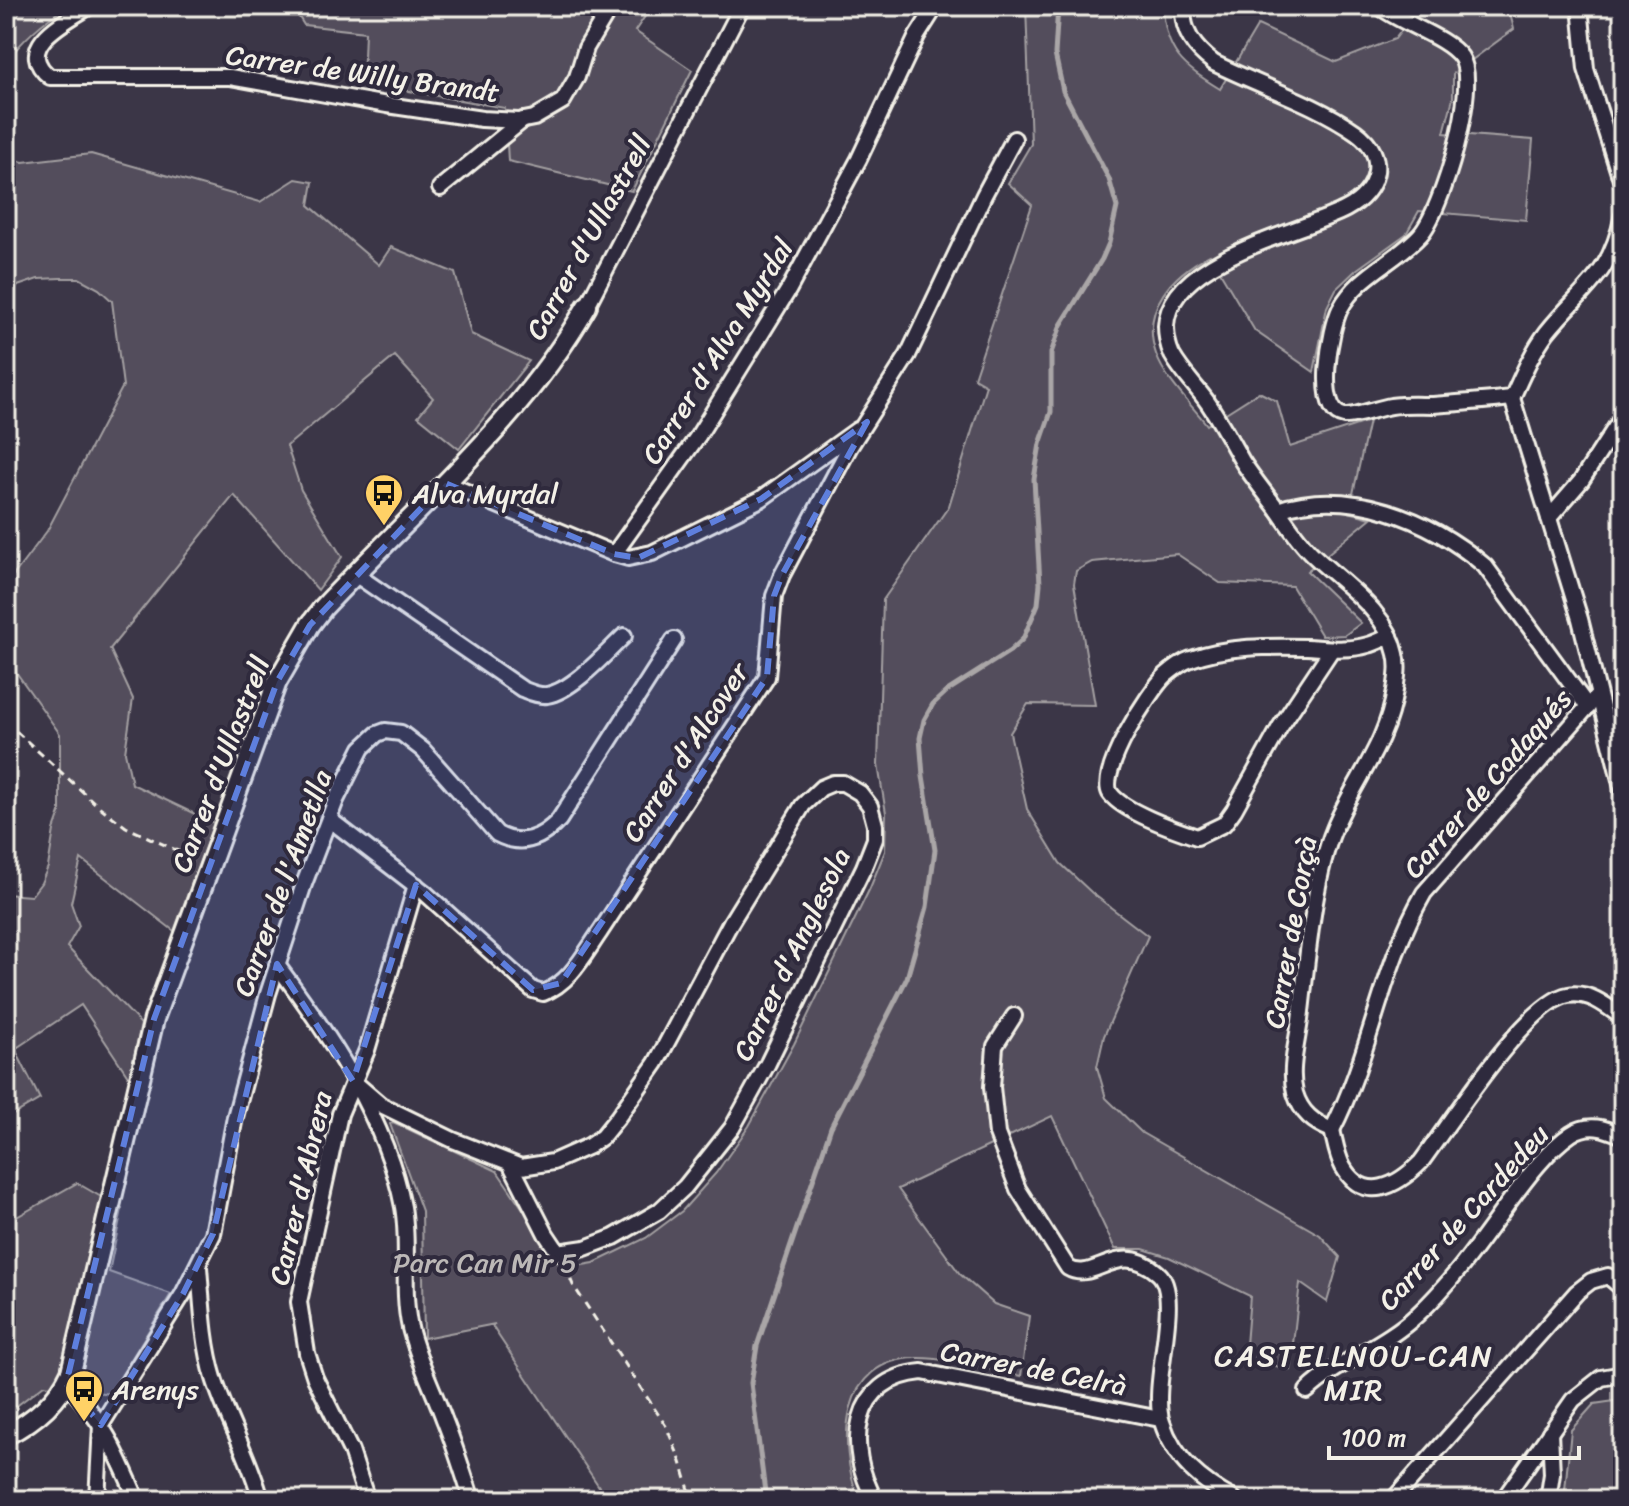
<svg xmlns="http://www.w3.org/2000/svg" width="1629" height="1506" font-family="Sriracha,sans-serif">
	<style>
		.green { fill: #534e5c; stroke: #a4a0a2; stroke-width: 2 }
		.lines { fill: none; stroke-linecap: round; stroke-linejoin: round }
		.stream { stroke: #aaa6a7; stroke-width: 5 }
		.minor-casing { stroke: #f4f1e8; stroke-width: 20 }
		.tertiary-casing { stroke: #f4f1e8; stroke-width: 24 }
		.path { stroke: #f4f1e8; stroke-width: 3; stroke-dasharray: 8 6; stroke-linecap: butt }
		.minor { stroke: #2f2a3d; stroke-width: 14 }
		.tertiary { stroke: #2f2a3d; stroke-width: 18 }
		.marked { fill: #5e7fdd; fill-opacity: 0.2; stroke: #5e7fdd; stroke-width: 6; stroke-dasharray: 16 10; stroke-linejoin: round }
		.labels { text-anchor: middle; stroke-width: 8; stroke-linejoin: round; paint-order: stroke }
		.street-label { font-size: 28px; fill: #f4f1e8; stroke: #2f2a3d }
		.poi-label { font-size: 28px; fill: #f4f1e8; stroke: #2f2a3d; text-anchor: start }
		.park-label { font-size: 28px; fill: #bcb8b7; stroke: #2f2a3d }
		.neighbourhood-label { font-size: 30px; letter-spacing: 2px; fill: #f4f1e8; stroke: #2f2a3d }
	</style>
	<rect width="100%" height="100%" fill="#3b3647"/>
	<filter id="ink" filterUnits="userSpaceOnUse"><feTurbulence type="fractalNoise" baseFrequency=".0125" numOctaves="2"/><feDisplacementMap in="SourceGraphic" scale="16" xChannelSelector="R" yChannelSelector="G"/><feConvolveMatrix kernelMatrix="1 2 1 2 8 2 1 2 1" color-interpolation-filters="sRGB"/></filter>
	<g filter="url(#ink)">
		<g class="green">
			<path d="M6,6H68C43,21 23,39 6,62Z"/>
			<path d="M292,6H652L635,31L692,70L632,191L508,161L505,108L363,83L365,32L304,25Z"/>
			<path d="M1026,6H1163C1165,53 1183,66 1220,89L1258,25L1336,62L1395,39L1420,6H1508L1514,29L1453,74V98L1444,133L1533,140L1526,220L1419,211L1406,234L1356,270L1336,289L1327,307L1314,372L1255,331L1210,255C1173,274 1140,308 1156,354C1165,380 1191,404 1207,425L1259,392L1277,401L1290,447L1369,421L1349,512L1371,518L1307,571L1361,623L1345,635L1322,636L1292,586L1220,583L1177,554L1092,562L1076,571L1074,584L1095,705L1028,704L1010,733L1027,809L1060,863L1092,893L1148,936L1104,1036L1097,1067L1106,1098L1142,1133L1320,1235L1340,1257L1327,1302L1300,1283L1290,1370L1245,1357L1250,1296L1169,1257L1143,1249H1115L1052,1116L898,1189L960,1274L994,1304L1029,1316L1021,1376C992,1371 944,1357 917,1358C839,1359 837,1444 859,1500H608L492,1326L495,1324L424,1338L422,1211L390,1124L393,1122L497,1171L567,1273L565,1268L594,1263L646,1238L682,1211L716,1173L749,1126L794,1044L870,888L885,851L886,813L878,765L883,600L949,506L986,385L974,378L1032,205L1008,183L1031,144Z"/>
			<path d="M91,154L260,202L296,179L313,182L309,205L379,265L391,247L455,273L471,334L529,361L459,449L418,416L433,398L395,356L287,446L301,490L342,557L318,590L234,495L110,649L133,699L125,752L132,784L214,823L174,931L81,859L71,903L79,926L67,947L141,1024L130,1079L81,1005L15,1049L40,1099L6,1119V894L31,896L41,883L48,867L54,830L60,813V734L6,658V590L13,576L47,531L123,386L112,301L99,289L79,278H61L38,279L6,290V157L23,162Z"/>
			<path d="M77,1183L122,1209L109,1272L171,1294L110,1394L44,1385L6,1414V1223Z"/>
			<path d="M1621,1400L1623,1406V1500H1564L1571,1430L1594,1404Z"/>
		</g>
		<g class="lines">
			<path class="stream" d="M766,1500L751,1383L757,1346L831,1127L907,978L927,907L935,850L923,776L920,738L924,720L933,704L947,691L1010,651L1023,639L1038,604L1040,584L1034,479L1040,444L1051,412V353L1061,325L1102,259L1109,243L1117,207L1109,179L1063,91L1055,54L1058,6"/>
			<g class="minor-casing">
				<g id="minor">
					<path d="M90,6C66,21 12,47 50,77H230L387,105L482,119L519,121L534,118L563,101L577,77L586,48L611,6"/>
					<path d="M1183,6C1182,32 1194,48 1214,63C1260,86 1313,102 1356,132C1389,156 1379,192 1346,209C1298,234 1169,259 1166,326C1166,336 1168,346 1172,355C1182,373 1197,387 1208,403C1221,422 1231,442 1242,461C1253,478 1266,494 1278,510"/>
					<path d="M1379,6C1400,23 1447,37 1461,57C1480,85 1442,211 1420,235C1395,262 1358,275 1340,309C1331,327 1314,411 1344,416C1354,417 1379,408 1391,406C1405,404 1419,405 1433,405C1460,403 1486,401 1512,398"/>
					<path d="M1580,6L1586,69L1623,186"/>
					<path d="M440,188L523,120"/>
					<path d="M587,306L742,6"/>
					<path d="M1512,398L1580,619L1623,792"/>
					<path d="M1512,398C1522,376 1532,352 1547,332C1583,287 1610,278 1623,215"/>
					<path d="M445,483L614,554L698,436L789,289L859,159L917,36L936,6"/>
					<path d="M1549,518L1581,481L1623,416"/>
					<path d="M614,554L628,558L652,553L761,499L857,430"/>
					<path d="M355,574L522,689C530,692 538,696 547,695C572,691 605,654 624,636"/>
					<path d="M1332,649L1280,727L1234,810L1224,824L1197,837C1176,830 1122,811 1110,793C1098,772 1149,691 1166,675C1173,669 1182,662 1191,659C1226,646 1270,646 1307,647C1327,648 1348,651 1368,645C1375,643 1383,639 1390,636"/>
					<path d="M329,819L424,892L533,990L543,993C570,983 584,955 600,932L767,677L774,596L782,575L849,448L908,355L984,195L1014,139"/>
					<path d="M277,965C329,1034 387,1121 403,1207C410,1247 401,1288 410,1328C418,1360 433,1389 444,1419C455,1446 463,1473 472,1500"/>
					<path d="M1014,1016L995,1046L992,1087L997,1134L1018,1189L1068,1268C1095,1284 1118,1238 1158,1273C1184,1295 1149,1385 1162,1422C1174,1460 1202,1482 1235,1500"/>
					<path d="M353,1081L381,1105L453,1140L521,1167L553,1162L589,1146L602,1137L618,1117L656,1063L731,922L803,805L821,788L833,783H843L860,793L870,806L875,825V839L864,867L768,1063L732,1128L685,1187L659,1211L614,1237L585,1248L558,1252L546,1234L510,1163"/>
					<path d="M1332,1130C1314,1123 1301,1113 1295,1093C1289,1069 1297,1044 1300,1020C1307,964 1313,880 1334,829C1354,780 1387,745 1395,690C1397,678 1399,666 1396,654C1387,610 1341,583 1311,553C1298,540 1288,525 1278,510C1349,486 1430,519 1485,566L1588,707"/>
					<path d="M1332,1130C1371,1055 1381,967 1424,893L1598,695"/>
					<path d="M1332,1130C1335,1142 1337,1156 1343,1167C1365,1205 1398,1185 1421,1162C1448,1126 1527,1002 1568,995C1589,991 1607,1006 1623,1018"/>
					<path d="M199,1267C202,1303 203,1342 214,1378C227,1420 250,1457 261,1500"/>
					<path d="M66,1384C101,1415 119,1457 137,1500"/>
					<path d="M1307,1391C1340,1360 1384,1346 1417,1315C1451,1284 1479,1243 1506,1206C1524,1182 1546,1151 1571,1134C1589,1122 1605,1128 1623,1136"/>
					<path d="M97,1500L101,1425L183,1294L213,1234L235,1117L268,994L304,884L336,800L362,748L377,734L385,731L401,733L423,750L497,834C521,847 541,839 559,820L674,640"/>
					<path d="M367,1500L351,1451L315,1378L307,1353L299,1302L340,1114L367,1050L416,885"/>
					<path d="M875,1500C845,1447 851,1379 922,1372L1160,1419"/>
					<path d="M1393,1500L1577,1292L1591,1281L1608,1276L1623,1289"/>
					<path d="M1503,1500L1573,1400L1601,1378L1623,1374"/>
					<path d="M1548,1500L1552,1474L1550,1432"/>
				</g>
			</g>
			<g class="tertiary-casing">
				<path id="tertiary" d="M6,1435C34,1421 58,1401 71,1372L154,1019L277,682L310,625L323,608C414,510 520,423 587,306"/>
			</g>
			<g class="path">
				<path d="M6,722L96,804L126,827L195,859"/>
				<path d="M565,1266L573,1285L666,1426L681,1462L692,1500"/>
			</g>
			<use href="#minor" class="minor"/>
			<use href="#tertiary" class="tertiary"/>
		</g>
	</g>
	<path class="marked" d="M867,422L782,575L774,596L767,677L561,983L533,990L416,885L353,1081L277,964L213,1234L183,1294L101,1425L66,1384L154,1019L277,682L310,625L445,483L614,554L638,558L761,499Z"/>
	<defs>
		<g id="bus-pin" transform="scale(2)"><path d="M0 17L-7.5 6A9.5 9.5 0 1 1 7.5 6Z" fill="#ffd166" stroke="#2f2a3d"/><path d="M-5-6H5V4H4V6H2V4H-2V6H-4V4H-5ZM-3.5-4V0h7V-4ZM-3.5 1.2v1.5H-2V1.2ZM2 1.2v1.5H3.5V1.2Z" fill="#111"/></g>
	</defs>
	<g fill-rule="evenodd">
		<use href="#bus-pin" x="384" y="493"/>
		<use href="#bus-pin" x="84" y="1389"/>
	</g>
	<g class="labels">
		<g class="street-label">
			<text transform="translate(363 73) rotate(8)" y="10">Carrer de Willy Brandt</text>
			<text transform="translate(588 237) rotate(-61)" y="10">Carrer d'Ullastrell</text>
			<text transform="translate(717 351) rotate(-58)" y="10">Carrer d'Alva Myrdal</text>
			<text transform="translate(685 752) rotate(-57)" y="10">Carrer d'Alcover</text>
			<text transform="translate(220 764) rotate(-69)" y="10">Carrer d'Ullastrell</text>
			<text transform="translate(1487 783) rotate(-49)" y="10">Carrer de Cadaqués</text>
			<text transform="translate(282 883) rotate(-70)" y="10">Carrer de l'Ametlla</text>
			<text transform="translate(1290 932) rotate(-80)" y="10">Carrer de Corçà</text>
			<text transform="translate(791 954) rotate(-64)" y="10">Carrer d'Anglesola</text>
			<text transform="translate(300 1188) rotate(-77)" y="10">Carrer d'Abrera</text>
			<text transform="translate(1463 1217) rotate(-48)" y="10">Carrer de Cardedeu</text>
			<text transform="translate(1034 1368) rotate(11)" y="10">Carrer de Celrà</text>
		</g>
		<g class="poi-label">
			<text x="412" y="503">Alva Myrdal</text>
			<text x="112" y="1399">Arenys</text>
		</g>
		<g class="park-label">
			<text x="485" y="1272">Parc Can Mir 5</text>
		</g>
		<g class="neighbourhood-label">
			<text x="1354" y="1366">CASTELLNOU-CAN<tspan x="1354" dy="34">MIR</tspan></text>
		</g>
	</g>
	<rect width="1629" height="1506" fill="none" stroke="#2f2a3d" stroke-width="32"/>
	<rect x="16" y="16" width="1597" height="1474" fill="none" stroke="#f4f1e8" stroke-width="3" filter="url(#ink)"/>
	<path d="M1329 1446v12h250v-12" fill="none" stroke="#f4f1e8" stroke-width="4"/>
	<text x="1341" y="1446" font-size="24" fill="#f4f1e8" stroke="#2f2a3d" stroke-width="6" paint-order="stroke">100 m</text>
</svg>
